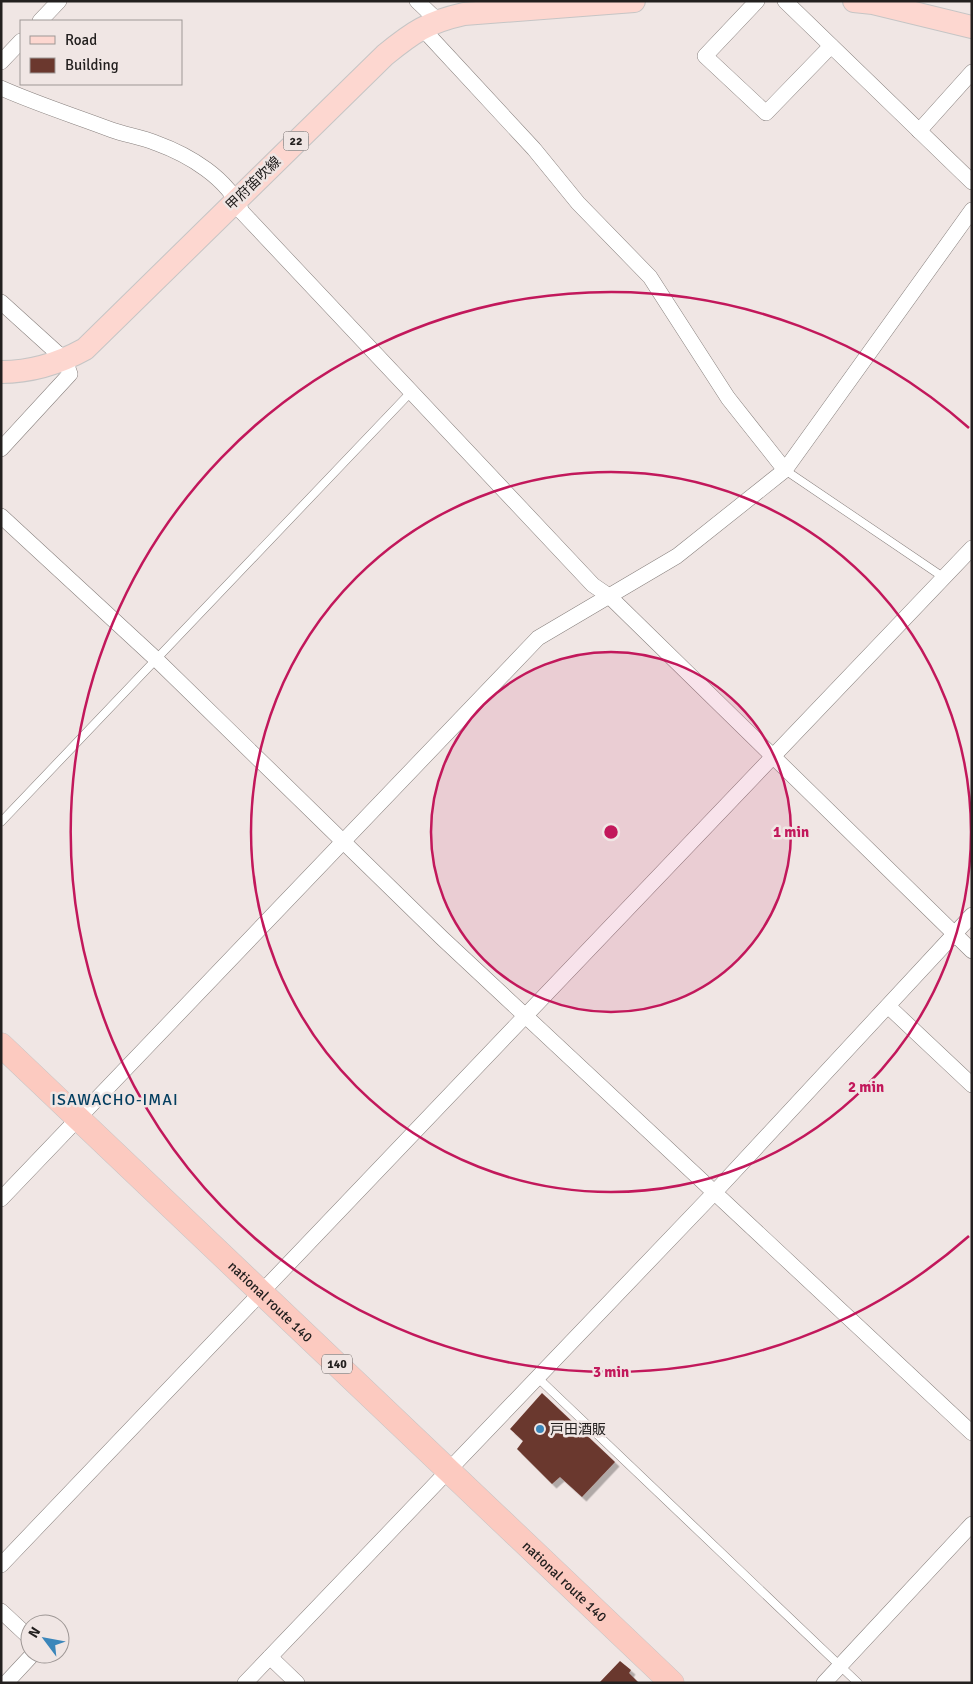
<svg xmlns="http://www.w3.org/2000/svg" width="973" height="1684" font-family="Signika,'Noto Sans JP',sans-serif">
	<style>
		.building { fill: #6b382e; filter: url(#shadow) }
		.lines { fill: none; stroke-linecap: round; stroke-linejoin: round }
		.service-casing { stroke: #88807e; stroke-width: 9 }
		.minor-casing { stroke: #88807e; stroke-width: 16 }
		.primary-casing { stroke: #c6c5c5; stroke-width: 24 }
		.trunk-casing { stroke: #c6c5c5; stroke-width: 25 }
		.service { stroke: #fff; stroke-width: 8 }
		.minor { stroke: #fff; stroke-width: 15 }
		.primary { stroke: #fdd7d0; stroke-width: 22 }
		.trunk { stroke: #fccac0; stroke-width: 24 }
		.ring { fill: none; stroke: #c2185b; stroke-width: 2.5 }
		.poi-dot { fill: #3b86ba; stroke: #f0e6e4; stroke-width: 2 }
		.labels { text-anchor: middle; stroke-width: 5; stroke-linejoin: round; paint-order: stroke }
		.shield { fill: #f0e6e4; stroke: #605b5a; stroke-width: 1 }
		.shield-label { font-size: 12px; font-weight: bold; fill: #23201f }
		.street-label { font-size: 14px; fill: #23201f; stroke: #f0e6e4 }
		.poi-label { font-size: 14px; fill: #23201f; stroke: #f0e6e4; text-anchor: start }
		.quarter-label { font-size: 16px; letter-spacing: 1px; fill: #033e60; stroke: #f0e6e4 }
		.centre { fill: #c2185b; stroke: #f0e6e4; stroke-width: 2.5 }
		.ring-label { font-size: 15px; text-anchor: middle; font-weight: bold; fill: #c2185b; stroke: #f0e6e4; stroke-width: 5; stroke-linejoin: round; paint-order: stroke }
	</style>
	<defs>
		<filter id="shadow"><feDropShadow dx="4.5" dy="4.5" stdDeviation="0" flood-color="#0004"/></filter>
	</defs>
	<rect width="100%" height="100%" fill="#f0e6e4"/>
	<g class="building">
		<path d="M542,1393L615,1462L582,1497L560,1477L552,1484L517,1449L523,1441L510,1429Z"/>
		<path d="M620,1661L631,1670L629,1673L639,1683H599Z"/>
	</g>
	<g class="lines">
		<g class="service-casing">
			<g id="service">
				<path d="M785,470L943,577"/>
				<path d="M1,822L411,392"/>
				<path d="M537,1377L858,1683"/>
			</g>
		</g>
		<g class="minor-casing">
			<g id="minor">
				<path d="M417,1L437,20"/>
				<path d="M757,1L705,56L766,113L831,46"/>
				<path d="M785,1L972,182"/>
				<path d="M40,21L59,1"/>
				<path d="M421,27L534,149L578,203L650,277L728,398L785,470"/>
				<path d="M1,62L21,41"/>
				<path d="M1,88C37,104 75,116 112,130C126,135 141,137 156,143C189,155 228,178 242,212L593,585L609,596L972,951"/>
				<path d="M919,131L972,72"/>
				<path d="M1,302L65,360L70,374L1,449"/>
				<path d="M1,516L157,660L442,938L972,1433"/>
				<path d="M889,1007L972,1085"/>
				<path d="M1,1199L538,638L677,556L785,470L972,210"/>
				<path d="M1,1565L972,548"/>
				<path d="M1,1611L30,1638"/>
				<path d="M270,1657L297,1683"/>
				<path d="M6,1683L33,1654"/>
				<path d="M245,1683L714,1193L972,915"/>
				<path d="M824,1683L972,1524"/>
			</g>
		</g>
		<g class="primary-casing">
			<g id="primary">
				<path d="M854,1L873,3L972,27"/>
				<path d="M1,372C32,372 58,364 85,349L385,55C413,32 428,22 464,14L634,1"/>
			</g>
		</g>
		<g class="trunk-casing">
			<g id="trunk">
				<path id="s1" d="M1,1045L672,1683"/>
			</g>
		</g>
		<use href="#service" class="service"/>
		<use href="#minor" class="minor"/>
		<use href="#primary" class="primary"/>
		<use href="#trunk" class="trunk"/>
	</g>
	<circle cx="611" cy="832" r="180" fill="#c2185b" fill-opacity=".12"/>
	<g class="ring">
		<circle cx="611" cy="832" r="180"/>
		<circle cx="611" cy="832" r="360"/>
		<path d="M969 1236A540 540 0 1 1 969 428"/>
	</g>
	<circle class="poi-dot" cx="540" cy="1429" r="5"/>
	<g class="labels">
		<g class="shield">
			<rect x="283.5" y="131.5" width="25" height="19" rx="4"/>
			<rect x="322" y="1354.5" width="30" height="19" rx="4"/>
		</g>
		<g class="shield-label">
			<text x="296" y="145">22</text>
			<text x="337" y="1368">140</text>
		</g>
		<g class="street-label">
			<text transform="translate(253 183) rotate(-44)" y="5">甲府笛吹線</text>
			<text dy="5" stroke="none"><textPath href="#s1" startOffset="372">national route 140</textPath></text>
			<text dy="5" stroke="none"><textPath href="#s1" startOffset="778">national route 140</textPath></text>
		</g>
		<g class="poi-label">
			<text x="550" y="1434">戸田酒販</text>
		</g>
		<g class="quarter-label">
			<text x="115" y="1105">ISAWACHO-IMAI</text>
		</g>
	</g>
	<circle cx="611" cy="832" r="8" class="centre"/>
	<g class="ring-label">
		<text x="791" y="837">1 min</text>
		<text x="866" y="1092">2 min</text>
		<text x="611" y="1377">3 min</text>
	</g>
	<rect width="973" height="1684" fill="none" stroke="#23201f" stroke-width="5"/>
	<rect x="20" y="20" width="162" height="65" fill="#f0e6e4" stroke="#9e9795"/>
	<rect x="30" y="36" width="25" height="8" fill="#fdd7d0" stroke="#9e9795"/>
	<text x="65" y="45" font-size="15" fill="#23201f">Road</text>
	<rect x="30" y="58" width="25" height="15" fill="#6b382e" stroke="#9e9795"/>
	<text x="65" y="70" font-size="15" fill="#23201f">Building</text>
	<g transform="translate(45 1639) rotate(302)"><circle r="24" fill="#f0e6e4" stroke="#9e9795"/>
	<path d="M0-4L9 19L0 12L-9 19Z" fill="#3b86ba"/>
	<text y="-8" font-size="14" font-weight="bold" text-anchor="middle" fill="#23201f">N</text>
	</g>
</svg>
